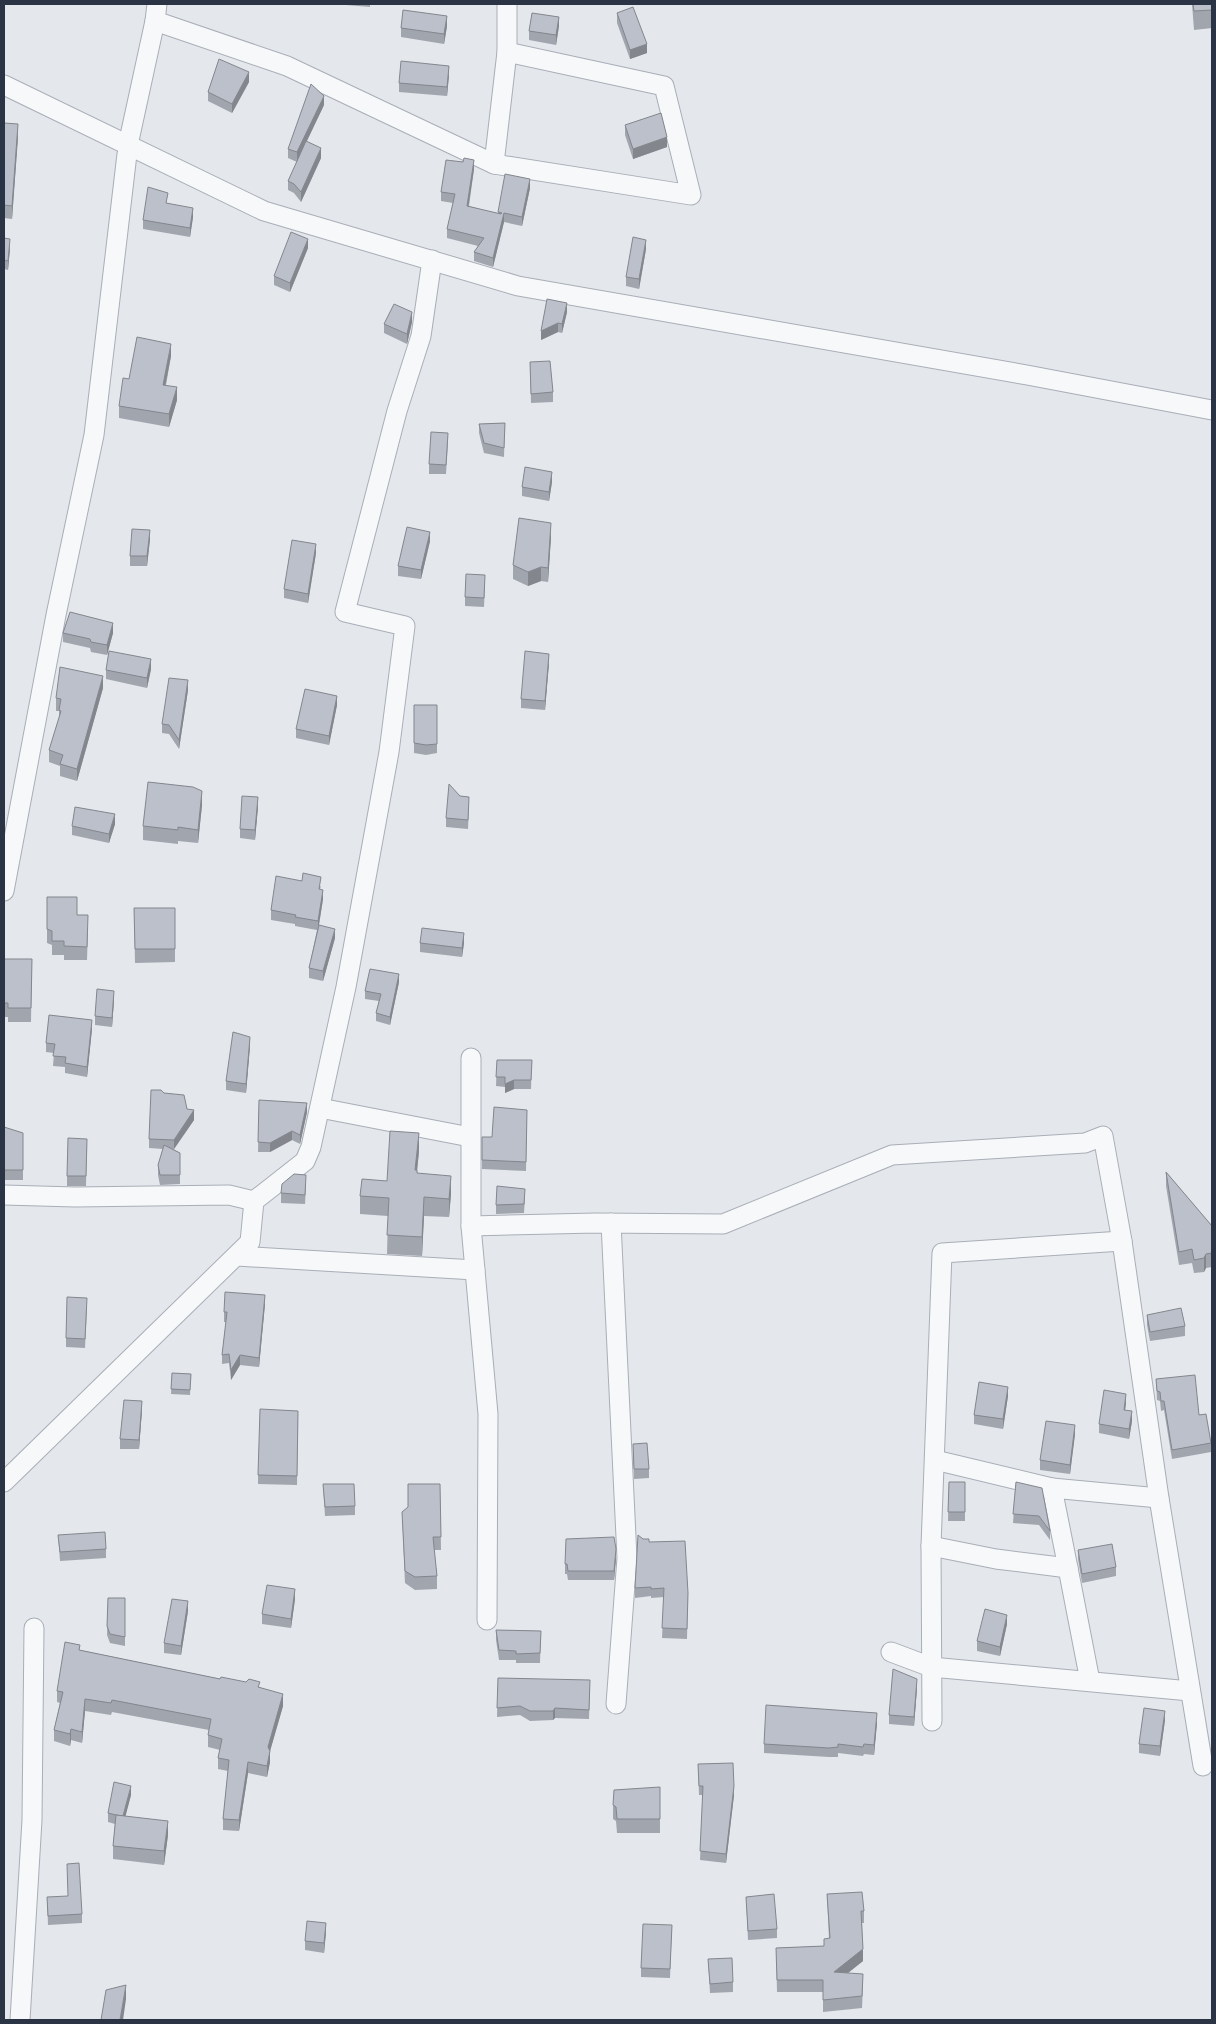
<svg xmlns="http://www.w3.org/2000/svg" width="1216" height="2024" font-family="'Asap Condensed',sans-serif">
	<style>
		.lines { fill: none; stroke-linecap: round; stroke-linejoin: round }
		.minor-casing { stroke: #a9aeb7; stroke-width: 21 }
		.minor { stroke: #f7f8fa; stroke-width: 19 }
		.wall { fill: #a1a5ae }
		.shaded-wall { fill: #83868d }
		.building { fill: #bbc0ca; stroke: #83868d }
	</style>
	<rect width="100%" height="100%" fill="#e4e7ec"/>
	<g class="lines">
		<g class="minor-casing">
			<g id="minor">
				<path d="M155,21L287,66L494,164L691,195L664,86L507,52"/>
				<path d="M4,85L264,211L518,286L1027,375L1212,410"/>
				<path d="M128,145L155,21L157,4"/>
				<path d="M494,164L507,52V4"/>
				<path d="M4,891L56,615L94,435L127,154"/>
				<path d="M471,1058V1226L488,1414L487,1620"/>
				<path d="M320,1108L470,1137"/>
				<path d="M4,1195L75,1197L229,1195L254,1201"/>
				<path d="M611,1223L627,1558L616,1704"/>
				<path d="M471,1226L596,1223L723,1224L892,1155L1085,1143L1103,1136L1122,1241L1159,1498L1203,1766"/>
				<path d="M237,1256L475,1270"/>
				<path d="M935,1460L1052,1488L1068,1568"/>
				<path d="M4,1482L250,1242L254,1201L305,1161L311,1147L346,987L389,752L405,626L345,612L397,411L421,336L432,260"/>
				<path d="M1052,1488L1159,1498"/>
				<path d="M931,1546L996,1559L1068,1568L1090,1681"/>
				<path d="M891,1652L931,1667L1190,1691"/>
				<path d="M932,1721L931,1546L942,1253L1122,1241"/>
				<path d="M20,2020L32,1820L34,1628"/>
			</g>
		</g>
		<use href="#minor" class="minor"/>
	</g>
	<g class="wall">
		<path d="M334,4H370V7Z"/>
		<path d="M1192,4H1212V28L1194,30Z"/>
		<path d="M617,13L647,53L630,59L617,23Z"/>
		<path d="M447,26L444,44L401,37V28Z"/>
		<path d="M559,26L556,45L529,40V31Z"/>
		<path d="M449,75L447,96L399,92V83Z"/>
		<path d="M249,82L232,113L208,101V92Z"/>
		<path d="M324,105L306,142L321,158L301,202L294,193L288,190V181L297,162L288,158V149Z"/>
		<path d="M4,123L18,137L12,219L4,218Z"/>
		<path d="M625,125L667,147L633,159L625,135Z"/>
		<path d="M474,169L469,206L498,214V212L530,188L522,226L504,222L493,267L474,261V252L478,246L447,238V229L453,203L441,201V192Z"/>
		<path d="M167,203L193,217L190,237L143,229V220Z"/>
		<path d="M4,238L10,248L8,270L4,269Z"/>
		<path d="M308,248L290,292L274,285V276Z"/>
		<path d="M646,249L639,289L626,286V277Z"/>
		<path d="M567,312L562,333L558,332L541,340Z"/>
		<path d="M412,322L407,344L384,333V324Z"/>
		<path d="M171,356L166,385L177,400L169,427L119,418V406L129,379Z"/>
		<path d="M530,362L553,392V402L531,403Z"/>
		<path d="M505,423L504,457L484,453L479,433V424Z"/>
		<path d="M448,442L446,474H429V464Z"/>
		<path d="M552,482L549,501L522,496V487Z"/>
		<path d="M551,537L548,582L541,581L528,586L513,579V565Z"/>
		<path d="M150,539L147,566H130V556Z"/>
		<path d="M430,541L421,579L398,576V566Z"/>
		<path d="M316,553L308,603L284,598V589Z"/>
		<path d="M485,585L484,607L465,606V597Z"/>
		<path d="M63,633H113L107,655L91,652L90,648L63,642Z"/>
		<path d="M549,663L545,710L521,708V699Z"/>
		<path d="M151,669L147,688L106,679V670Z"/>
		<path d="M103,688L77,781L60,776V766L49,762V750L59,718V711H56V698Z"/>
		<path d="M188,690L179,749L169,734L162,733V724Z"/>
		<path d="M337,705L329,745L296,738V729Z"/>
		<path d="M414,705H437V753L426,755L414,753Z"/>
		<path d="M460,796L469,806L468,829L446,827V818Z"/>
		<path d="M202,805L198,843L178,841V844L143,840V826Z"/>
		<path d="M258,807L255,840L240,838V829Z"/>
		<path d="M115,824L109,843L72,835V826Z"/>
		<path d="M321,886L320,889L323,899L319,925L335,938L323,981L309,978V968L317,930L295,926V924L271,920V910Z"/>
		<path d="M47,897L77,915L88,929L87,960H64V955H52V945L47,943Z"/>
		<path d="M134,908H175V962L135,963Z"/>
		<path d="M420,943H464L462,957L420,952Z"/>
		<path d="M4,959H32L31,1022H8V1017H4Z"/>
		<path d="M399,982L390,1025L376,1021V1013L379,1001L365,999V991Z"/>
		<path d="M114,1000L112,1027L95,1025V1016Z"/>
		<path d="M92,1029L87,1077L65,1073V1067L53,1066L54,1053L46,1052V1043Z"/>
		<path d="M250,1046L246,1093L226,1090V1081Z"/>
		<path d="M497,1060H532L531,1089H514L505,1093V1087L496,1086Z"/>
		<path d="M164,1093L187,1109L194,1120L174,1149H173L180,1153V1184L160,1185L158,1175V1165L163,1149L149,1148V1139Z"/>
		<path d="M259,1100L307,1112L300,1144L292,1140L270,1152H258Z"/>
		<path d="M527,1110L526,1171L482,1169V1137H492Z"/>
		<path d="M4,1127L23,1133V1180H4Z"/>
		<path d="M87,1139L86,1186H67V1176Z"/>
		<path d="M419,1151L417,1173L451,1194L449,1217L424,1216L422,1256L387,1254L388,1216L360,1214V1196L387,1181Z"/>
		<path d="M1166,1172L1212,1226V1267L1206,1268L1204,1272L1194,1273L1192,1263L1179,1265L1166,1186Z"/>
		<path d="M306,1185L305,1204L281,1203V1193Z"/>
		<path d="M525,1198L524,1213L496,1214V1205Z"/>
		<path d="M265,1304L259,1367L240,1365L231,1380L229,1363L222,1364V1355L226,1322H224V1312Z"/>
		<path d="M87,1307L85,1348L66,1347V1338Z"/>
		<path d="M1147,1315L1185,1326V1336L1150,1341L1147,1325Z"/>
		<path d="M172,1373L191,1374L190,1395L171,1394Z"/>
		<path d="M1156,1379L1199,1415L1211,1443V1452L1172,1459L1164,1410L1161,1411L1160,1401L1157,1400Z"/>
		<path d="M1008,1396L1003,1429L974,1424V1415Z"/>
		<path d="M1126,1403L1125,1410L1132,1421L1129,1439L1099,1433V1424Z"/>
		<path d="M142,1410L139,1449H120V1439Z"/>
		<path d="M298,1411L297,1485L258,1484V1475Z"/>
		<path d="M1075,1434L1070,1474L1040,1470V1460Z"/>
		<path d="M633,1444L649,1469V1478L634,1479Z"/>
		<path d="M949,1482H965V1521H948Z"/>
		<path d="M1016,1482L1050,1531V1540L1039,1525L1013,1523Z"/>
		<path d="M323,1484L355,1506V1515L325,1516Z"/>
		<path d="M440,1484L441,1550H434L437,1576V1589L415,1590L405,1583L402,1512Z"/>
		<path d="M58,1535L106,1549V1558L60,1561Z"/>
		<path d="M643,1539L688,1593L687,1639L662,1638L664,1597L651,1598V1596L635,1598V1588Z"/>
		<path d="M1078,1550L1116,1567V1576L1082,1583L1078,1559Z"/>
		<path d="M616,1558L614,1580H568L567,1574H565V1564Z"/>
		<path d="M108,1598H125V1646L110,1643L107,1635Z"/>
		<path d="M295,1599L291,1628L262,1624V1614Z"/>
		<path d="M188,1611L181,1655L164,1653V1643Z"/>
		<path d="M1007,1624L1000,1656L977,1651V1641Z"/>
		<path d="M496,1630L541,1631L540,1663H516V1660H499L496,1640Z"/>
		<path d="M80,1650L260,1687L283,1706L270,1751V1762L267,1777L248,1773L239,1831L223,1830V1819L228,1771L218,1769V1758L220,1750L208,1747V1735L209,1730L112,1712L111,1715L85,1711L82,1743L71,1740L70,1746L54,1741V1730L60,1703L57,1702V1691Z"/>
		<path d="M498,1678L590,1689L589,1719L555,1718L553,1720L530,1721L520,1715L497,1717Z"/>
		<path d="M917,1688L914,1726L889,1724V1715Z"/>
		<path d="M1165,1720L1160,1756L1139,1753V1744Z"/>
		<path d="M877,1723L874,1755L864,1754L863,1756L838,1753V1757H829L764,1753V1744Z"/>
		<path d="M698,1764L734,1795L726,1863L700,1860L703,1795H699Z"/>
		<path d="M660,1787V1833H617L616,1821L613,1819V1805Z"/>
		<path d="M131,1795L125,1816L168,1835L164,1865L113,1859V1846L115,1824L108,1822V1813Z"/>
		<path d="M827,1894L864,1911V1923H862L863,1961L848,1973L863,1986L862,2008L823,2012V1992H777L776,1948L824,1946L829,1939Z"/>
		<path d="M47,1897L82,1914V1923L48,1925Z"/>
		<path d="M746,1897L777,1929V1938L748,1940Z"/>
		<path d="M672,1925L670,1978L641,1977V1968Z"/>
		<path d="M326,1932L324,1953L305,1950V1941Z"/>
		<path d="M708,1959L733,1982V1992L710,1993Z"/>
	</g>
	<g class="shaded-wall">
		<path d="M447,16V26L444,44V34Z"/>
		<path d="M559,17V26L556,45V35Z"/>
		<path d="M647,44V53L630,59V50Z"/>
		<path d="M449,66V75L447,96V87Z"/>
		<path d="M249,72V82L232,113V104Z"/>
		<path d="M324,96V105L297,162V152Z"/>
		<path d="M18,124V137L12,219V206Z"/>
		<path d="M667,137V147L633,159V149Z"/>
		<path d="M321,148V158L301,202V192Z"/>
		<path d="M474,160V169L467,215V206Z"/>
		<path d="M530,179V188L522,226V217Z"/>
		<path d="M193,208V217L190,237V228Z"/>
		<path d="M504,213V222L493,267V258Z"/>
		<path d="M10,239V248L8,270V261Z"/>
		<path d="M308,239V248L290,292V283Z"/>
		<path d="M646,240V249L639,289V279Z"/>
		<path d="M567,303V312L562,333V324Z"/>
		<path d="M412,312V322L407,344V334Z"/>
		<path d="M558,323V332L541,340V331Z"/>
		<path d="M171,344V356L163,397V385Z"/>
		<path d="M177,387V400L169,427V414Z"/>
		<path d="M552,472V482L549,501V492Z"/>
		<path d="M551,523V537L548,582V568Z"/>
		<path d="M150,530V539L147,566V556Z"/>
		<path d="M430,532V541L421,579V570Z"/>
		<path d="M316,544V553L308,603V594Z"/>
		<path d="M541,567V581L528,586V572Z"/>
		<path d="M113,623V633L107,655V645Z"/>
		<path d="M549,654V663L545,710V701Z"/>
		<path d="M151,659V669L147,688V678Z"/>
		<path d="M103,676V688L77,781V769Z"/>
		<path d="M188,680V690L179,749V740Z"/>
		<path d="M337,696V705L329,745V736Z"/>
		<path d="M202,791V805L198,843V830Z"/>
		<path d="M258,797V807L255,840V830Z"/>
		<path d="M115,814V824L109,843V834Z"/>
		<path d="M323,890V899L318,930V921Z"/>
		<path d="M335,929V938L323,981V971Z"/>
		<path d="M464,933V943L462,957V948Z"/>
		<path d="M399,974V982L390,1025V1017Z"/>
		<path d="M114,991V1000L112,1027V1018Z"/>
		<path d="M92,1020V1029L87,1077V1067Z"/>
		<path d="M250,1037V1046L246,1093V1084Z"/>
		<path d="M514,1080V1089L505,1093V1084Z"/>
		<path d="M307,1103V1112L300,1144V1135Z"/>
		<path d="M194,1110V1120L174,1149V1140Z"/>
		<path d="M292,1131V1140L270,1152V1143Z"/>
		<path d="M419,1133V1151L415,1188V1170Z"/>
		<path d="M451,1176V1194L449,1217V1199Z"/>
		<path d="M424,1197V1216L422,1256V1237Z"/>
		<path d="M1206,1254V1268L1204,1272V1258Z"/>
		<path d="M265,1295V1304L259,1367V1358Z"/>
		<path d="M240,1355V1365L231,1380V1370Z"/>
		<path d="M1008,1387V1396L1003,1429V1419Z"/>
		<path d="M1126,1394V1403L1124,1419V1410Z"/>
		<path d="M142,1401V1410L139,1449V1440Z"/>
		<path d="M1132,1411V1421L1129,1439V1429Z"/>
		<path d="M1075,1425V1434L1070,1474V1465Z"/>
		<path d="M616,1549V1558L614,1580V1571Z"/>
		<path d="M295,1589V1599L291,1628V1619Z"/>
		<path d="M188,1601V1611L181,1655V1646Z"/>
		<path d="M1007,1615V1624L1000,1656V1647Z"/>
		<path d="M917,1679V1688L914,1726V1717Z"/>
		<path d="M283,1694V1706L268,1758V1747Z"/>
		<path d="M85,1699V1711L82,1743V1732Z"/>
		<path d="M555,1708V1718L553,1720V1711Z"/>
		<path d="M1165,1711V1720L1160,1756V1746Z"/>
		<path d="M877,1713V1723L874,1755V1745Z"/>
		<path d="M71,1729V1740L70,1746V1734Z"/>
		<path d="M270,1751V1762L267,1777V1766Z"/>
		<path d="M248,1762V1773L239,1831V1820Z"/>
		<path d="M131,1786V1795L123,1826V1817Z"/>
		<path d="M734,1786V1795L726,1863V1854Z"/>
		<path d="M168,1821V1835L164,1865V1851Z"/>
		<path d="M326,1923V1932L324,1953V1943Z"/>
		<path d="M863,1949V1961L834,1984V1972Z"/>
		<path d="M126,1985V1999L123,2020H120Z"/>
	</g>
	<g class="building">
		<path d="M1193,4H1212V10L1194,11Z"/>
		<path d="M633,7L647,44L630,50L617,13Z"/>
		<path d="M403,10L447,16L444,34L401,28Z"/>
		<path d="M532,13L559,17L556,35L529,31Z"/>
		<path d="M219,59L249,72L232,104L208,92Z"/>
		<path d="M401,61L449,66L447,87L399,83Z"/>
		<path d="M311,84L324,96L297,152L288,149Z"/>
		<path d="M661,113L667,137L633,149L625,125Z"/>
		<path d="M4,123L18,124L12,206L4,205Z"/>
		<path d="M306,141L321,148L301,192L294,184L288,181Z"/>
		<path d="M464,158L474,160L467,206L501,214L502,213L498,212L505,174L530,179L522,217L504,213L493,258L474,252L484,238L447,229L455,194L441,192L446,160L463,162Z"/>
		<path d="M148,187L168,193L166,203L193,208L190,228L143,220Z"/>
		<path d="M291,232L308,239L290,283L274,276Z"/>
		<path d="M633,237L646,240L639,279L626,277Z"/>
		<path d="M4,238L10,239L8,261L4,260Z"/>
		<path d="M547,299L567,303L562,324L558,323L541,331Z"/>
		<path d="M394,304L412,312L407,334L384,324Z"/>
		<path d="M137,337L171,344L163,385L177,387L169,414L119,406L123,378L129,379Z"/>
		<path d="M550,361L553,392L531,394L530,362Z"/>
		<path d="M505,423L504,448L484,443L479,424Z"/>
		<path d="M431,432L448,433L446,465L429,464Z"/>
		<path d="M525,467L552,472L549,492L522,487Z"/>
		<path d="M519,518L551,523L548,568L541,567L528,572L513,565Z"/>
		<path d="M407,527L430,532L421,570L398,566Z"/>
		<path d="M132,529L150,530L147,556H130Z"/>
		<path d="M292,540L316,544L308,594L284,589Z"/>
		<path d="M466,574L485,575L484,598L465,597Z"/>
		<path d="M70,612L113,623L107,645L91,642L90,639L63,633Z"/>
		<path d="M109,651L151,659L147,678L106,670Z"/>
		<path d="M525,651L549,654L545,701L521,699Z"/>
		<path d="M60,667L103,676L77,769L60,764L63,755L49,750L61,711L59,710L61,699L56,698Z"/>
		<path d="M169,678L188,680L179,740L169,725L162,724Z"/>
		<path d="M305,689L337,696L329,736L296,729Z"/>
		<path d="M414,705H437V744L426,745L414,743Z"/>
		<path d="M148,782L193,787L202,791L198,830L178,827V830L143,826Z"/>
		<path d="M449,784L460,796L469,797L468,820L446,818Z"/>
		<path d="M242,796L258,797L255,830L240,829Z"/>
		<path d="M75,807L115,814L109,834L72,826Z"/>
		<path d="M303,873L321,877L319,889L323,890L318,921L295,917L296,915L271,910L276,876L302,881Z"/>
		<path d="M47,897H77V915H88L87,947L64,946V941H52V931L47,929Z"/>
		<path d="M134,908H175V949H135Z"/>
		<path d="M319,925L335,929L323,971L309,968Z"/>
		<path d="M422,928L464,933L462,948L420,943Z"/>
		<path d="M4,959H32L31,1008H8V1003H4Z"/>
		<path d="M370,969L399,974L390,1017L376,1013L381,994L365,991Z"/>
		<path d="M97,989L114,991L112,1018L95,1016Z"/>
		<path d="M49,1015L92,1020L87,1067L65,1063L66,1057L53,1056L55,1044L46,1043Z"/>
		<path d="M233,1032L250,1037L246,1084L226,1081Z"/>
		<path d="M497,1060H532L531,1080H514L505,1084V1077H496Z"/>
		<path d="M151,1090H161L164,1093L184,1095L187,1109L194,1110L174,1140L149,1139Z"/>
		<path d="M259,1100L307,1103L300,1135L292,1131L270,1143L258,1142Z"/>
		<path d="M494,1107L527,1110L526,1162L482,1160V1137H492Z"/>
		<path d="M4,1127L23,1133V1170H4Z"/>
		<path d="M390,1131L419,1133L415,1170H417V1173L451,1176L449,1199L424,1197L422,1237L387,1235L389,1198L360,1196L362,1179L387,1181Z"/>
		<path d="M68,1138L87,1139L86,1176H67Z"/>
		<path d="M164,1145L180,1153V1175H160L158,1165Z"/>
		<path d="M1166,1172L1212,1226V1253L1206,1254L1204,1258L1194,1260L1192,1249L1179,1252Z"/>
		<path d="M294,1174L306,1175L305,1195L281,1193L282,1184Z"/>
		<path d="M497,1186L525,1189L524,1204L496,1205Z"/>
		<path d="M225,1292L265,1295L259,1358L240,1355L231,1370L229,1354L222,1355L227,1312H224Z"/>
		<path d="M67,1297L87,1298L85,1339L66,1338Z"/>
		<path d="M1181,1308L1185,1326L1150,1332L1147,1315Z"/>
		<path d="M172,1373L191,1374L190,1390L171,1389Z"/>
		<path d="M1195,1375L1199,1415L1206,1414L1211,1443L1172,1450L1164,1401H1161L1160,1392L1157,1391L1156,1379Z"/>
		<path d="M979,1382L1008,1387L1003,1419L974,1415Z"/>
		<path d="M1104,1390L1126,1394L1124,1410L1132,1411L1129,1429L1099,1424Z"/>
		<path d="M124,1400L142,1401L139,1440L120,1439Z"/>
		<path d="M260,1409L298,1411L297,1476L258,1475Z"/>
		<path d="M1046,1421L1075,1425L1070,1465L1040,1460Z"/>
		<path d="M647,1443L649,1469H634L633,1444Z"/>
		<path d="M949,1482H965V1512H948Z"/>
		<path d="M1016,1482L1042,1488L1050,1531L1039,1516L1013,1514Z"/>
		<path d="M323,1484H354L355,1506L325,1507Z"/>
		<path d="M408,1484H440L441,1537H433L437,1576L415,1577L405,1571L402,1512L408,1507Z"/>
		<path d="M105,1532L106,1549L60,1552L58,1535Z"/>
		<path d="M638,1535L643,1539H649V1542L685,1541L688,1593L687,1629L662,1628L664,1588L651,1589V1587L635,1588Z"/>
		<path d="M614,1537L616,1549L614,1571H568L567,1564H565L566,1539Z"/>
		<path d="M1112,1544L1116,1567L1082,1574L1078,1550Z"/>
		<path d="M267,1585L295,1589L291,1619L262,1614Z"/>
		<path d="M108,1598H125V1637L110,1634L107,1626Z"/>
		<path d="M172,1599L188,1601L181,1646L164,1643Z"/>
		<path d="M985,1609L1007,1615L1000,1647L977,1641Z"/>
		<path d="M496,1630L541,1631L540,1653L516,1654V1651L499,1650Z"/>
		<path d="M65,1642L80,1645L79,1650L220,1679L221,1677L246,1682L249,1679L260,1682L258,1687L283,1694L268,1747L270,1751L267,1766L248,1762L239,1820L223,1819L229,1760L218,1758L222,1739L208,1735L211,1719L112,1700L111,1703L85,1699L82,1732L71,1729L70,1734L54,1730L63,1692L57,1691Z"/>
		<path d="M893,1669L917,1679L914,1717L889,1715Z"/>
		<path d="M498,1678L590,1680L589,1710L555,1708L553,1711H530L520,1706L497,1708Z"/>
		<path d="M766,1705L877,1713L874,1745L864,1744L863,1747L838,1744V1747L829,1748L764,1744Z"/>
		<path d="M1144,1708L1165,1711L1160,1746L1139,1744Z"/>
		<path d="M733,1763L734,1786L726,1854L700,1851L703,1786H699L698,1764Z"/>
		<path d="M114,1782L131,1786L123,1816L116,1815L108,1813Z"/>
		<path d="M660,1787V1819H617L616,1807L613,1805L614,1790Z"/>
		<path d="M116,1815L168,1821L164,1851L113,1846Z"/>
		<path d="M79,1863L82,1914L48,1916L47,1897L68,1896L67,1864Z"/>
		<path d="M862,1892L864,1911H861L863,1949L834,1972L863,1974L862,1996L823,2000V1980H777L776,1948L824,1946V1939L830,1938L827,1894Z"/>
		<path d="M774,1894L777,1929L748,1931L746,1897Z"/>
		<path d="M307,1921L326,1923L324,1943L305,1941Z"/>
		<path d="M643,1924L672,1925L670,1969L641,1968Z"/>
		<path d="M732,1958L733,1982L710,1984L708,1959Z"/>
		<path d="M126,1985L120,2020H101L106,1990Z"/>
	</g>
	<rect width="1216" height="2024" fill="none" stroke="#2b3445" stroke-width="10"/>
</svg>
